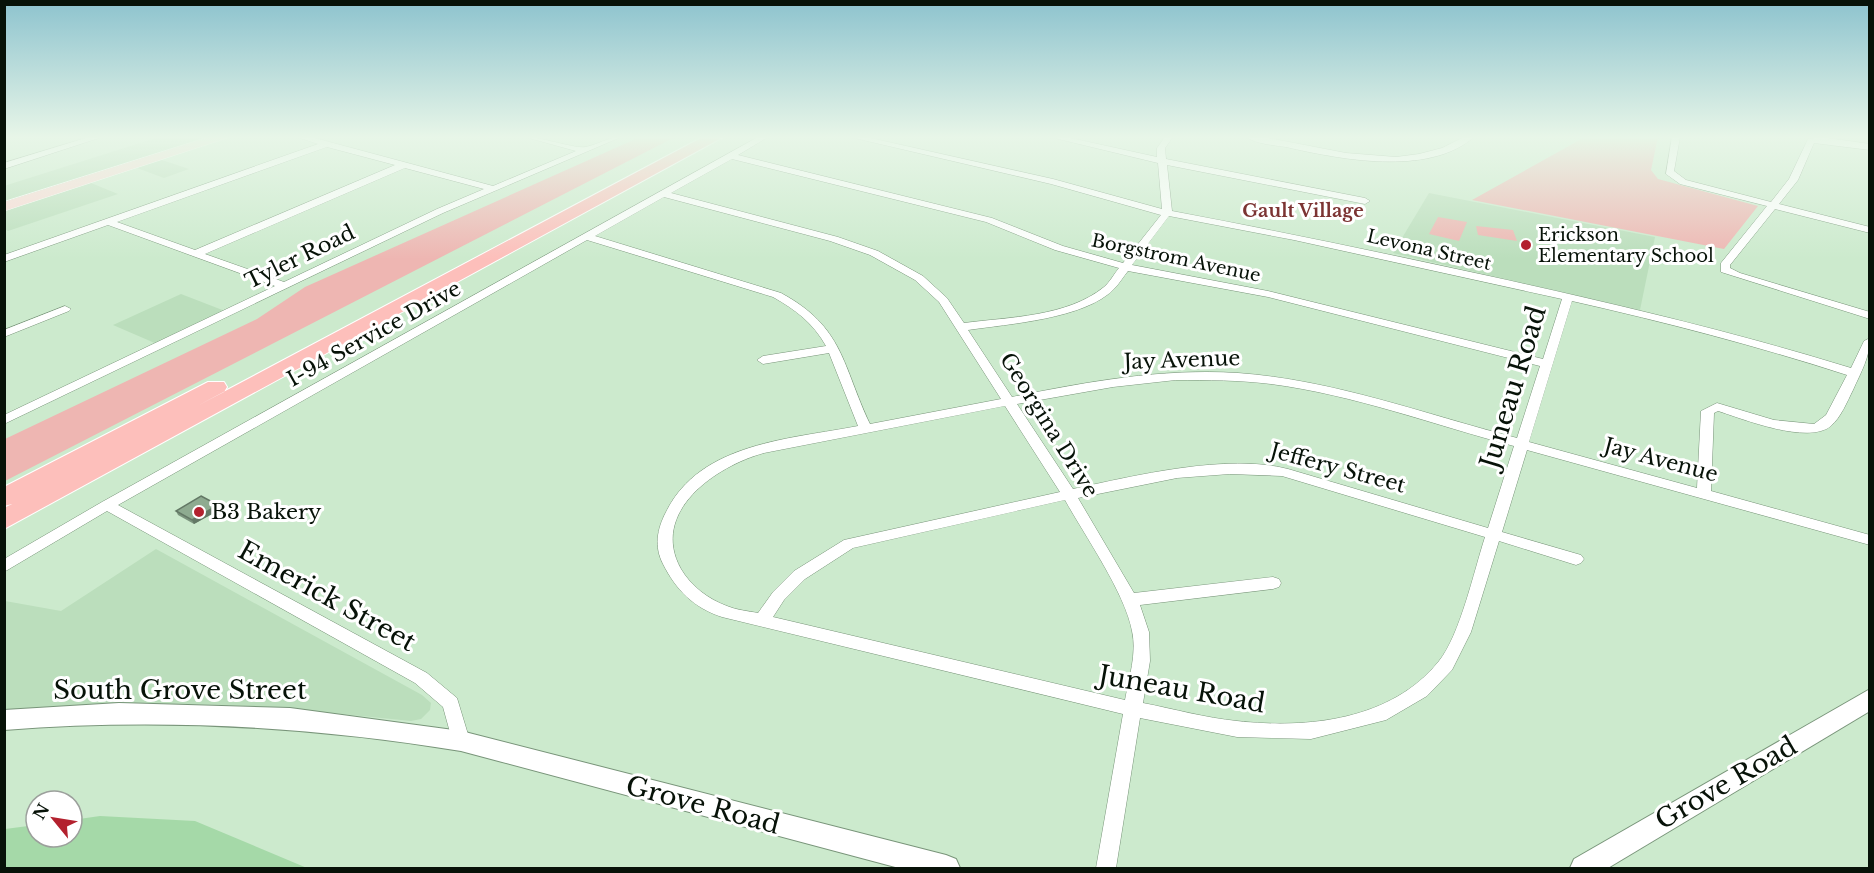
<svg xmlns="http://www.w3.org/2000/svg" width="1874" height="873" font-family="'Libre Baskerville',serif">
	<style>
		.built { fill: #bbdebc }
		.green { fill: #eeb6b2 }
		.water { fill: #a5d9a8 }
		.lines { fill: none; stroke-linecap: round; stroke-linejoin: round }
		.street-casing { stroke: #789479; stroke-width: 1 }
		.secondary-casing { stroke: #789479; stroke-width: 2 }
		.primary-casing { stroke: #fff; stroke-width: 1 }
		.highway-casing { stroke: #fff; stroke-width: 2 }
		.street { fill: #fff; fill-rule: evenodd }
		.secondary { fill: #fff; fill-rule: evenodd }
		.primary { fill: #fed9d6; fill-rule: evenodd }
		.highway { fill: #fdbfbb; fill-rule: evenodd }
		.wall { fill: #7a937c }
		.shaded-wall { fill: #637865 }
		.building { fill: #8eab90; stroke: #637865; stroke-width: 1.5 }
		.poi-dot { fill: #b3212e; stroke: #fff; stroke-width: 2 }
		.labels { text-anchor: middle; stroke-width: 6; stroke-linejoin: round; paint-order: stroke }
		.far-neighbourhood-label { font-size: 18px; font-weight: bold; fill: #7c3433; stroke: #fff }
		.far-poi-label { font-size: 18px; fill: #071208; stroke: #fff; text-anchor: start }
		.far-street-label { font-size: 18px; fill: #071208; stroke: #fff }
		.street-label { font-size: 21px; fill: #071208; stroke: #fff }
		.poi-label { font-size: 21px; fill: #071208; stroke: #fff; text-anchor: start }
		.near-street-label { font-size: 26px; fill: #071208; stroke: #fff }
	</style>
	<rect width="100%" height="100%" fill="#cceacd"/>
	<g class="built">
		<path d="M159,137H210L5,204L4,186Z"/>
		<path d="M162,160L189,169L164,178L137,168Z"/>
		<path d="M91,183L118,194L8,231L5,229V211Z"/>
		<path d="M1429,193L1655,237L1640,310L1393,253Z"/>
		<path d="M181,294L225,311L157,344L113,325Z"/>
		<path d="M156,549L422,695L431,703L430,710L421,719L411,721L272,707L197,704L5,712V601L61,611Z"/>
	</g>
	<g class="green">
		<path d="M640,137H675L5,481V439L257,319L305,287Z"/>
		<path d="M1585,137H1658L1651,170L1658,179L1758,206L1724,249L1472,200Z"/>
		<path d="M1438,217L1467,222L1459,241L1429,234Z"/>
		<path d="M1476,226L1513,230L1517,241L1478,235Z"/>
	</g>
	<path class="water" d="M100,816L195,821L307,868H5V829L36,825V837H72V820Z"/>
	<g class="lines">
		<g class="street-casing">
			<g id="street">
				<path d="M89,137H102L4,169V163Z"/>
				<path d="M297,137H311L493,186L576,151L525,137C542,137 575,149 585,147C598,145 607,137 621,137L443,213L4,424V415L275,286L108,225L4,262V255L318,144ZM327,147L395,165L195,250L117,222ZM405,168L484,189L437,209L284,282L205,254Z"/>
				<path d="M758,137H768L738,155L992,218L1063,246L1123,263L1161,215L1051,184L850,137H866L1053,179L1162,209L1158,163L1050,137H1066L1157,157V148L1165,137H1173L1165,148L1166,159L1365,198L1370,201L1365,204L1167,165L1172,211C1278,231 1383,253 1489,276C1611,303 1731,331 1851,368L1864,341L1870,338C1870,357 1861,372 1853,390C1847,402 1841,417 1831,426C1808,445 1743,419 1718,411L1714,413L1711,491L1870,535V545L1527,450L1502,532L1581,555L1584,559L1581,563L1576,565L1499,541L1471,632L1452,670L1427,696L1386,720L1311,739L1237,737L1140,718L1116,868H1096L1123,714L722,617C694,608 676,590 663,564C654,547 657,529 666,512C700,442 792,439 858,426L829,353L763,364L757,360L763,356L826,346C813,323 796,310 773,297L587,240L118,505L427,673L457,698L470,741L468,747L461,749L454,747L443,707L415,683L107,511L4,572V559L102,502ZM732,159L986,222L1055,250L1119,268C1114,274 1110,282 1104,287C1067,317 1009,317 964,323L947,298L923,276L878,251L838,237L671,193ZM664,197L830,241L870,255L915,280L939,302L1001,399L870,424C842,365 844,327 781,293L595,236ZM1169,216L1294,240L1562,299L1543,359L1268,291L1132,265ZM1128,271L1268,297L1540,366L1517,438C1424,414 1334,380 1238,373C1162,368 1086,382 1012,397L968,330C1008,324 1085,319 1114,289C1119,284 1123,277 1128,271ZM1572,301C1665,322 1757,346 1847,375L1826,415L1814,424L1774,420L1717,403L1701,411L1697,488L1529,442ZM1176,380C1208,380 1239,380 1271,384C1355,395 1434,425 1514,446L1488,528L1288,469C1228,453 1133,476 1073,489L1017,404L1113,387ZM1005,406L1060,492L844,540L794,571L773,592L758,613C748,611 736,610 727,606C708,599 691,586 681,569C649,512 716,466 764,453ZM1230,474L1282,476L1485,537C1474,571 1460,635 1439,661C1392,720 1308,729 1237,721C1206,718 1174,709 1143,703L1150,661L1149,632L1140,605L1273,589L1279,587L1281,583L1279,579L1273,577L1134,593L1078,498L1177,478ZM1065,500C1085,536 1125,593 1132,631C1137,653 1129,678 1125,700L773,617L784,600L805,579L853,548Z"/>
				<path d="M1246,137H1263L1346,153L1396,157L1419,154L1442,148L1464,137H1474C1428,177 1339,159 1286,147C1273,145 1256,144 1246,137Z"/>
				<path d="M1672,137H1680L1674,171L1686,180L1771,202L1789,179L1808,139L1821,137L1870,144V150L1814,143L1798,180L1779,204L1870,227V233L1775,209L1730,265V268L1740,273L1870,312V319L1721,272V263L1767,206L1680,184L1666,174Z"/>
				<path d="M65,306L71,309L69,311L4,337V330Z"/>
			</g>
		</g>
		<g class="secondary-casing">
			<g id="secondary">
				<path d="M1870,689V711L1608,868H1570L1574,859Z"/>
				<path d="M119,703L290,708L461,731L946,855L956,859L960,868H899L461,751C309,726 159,718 4,730V710Z"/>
			</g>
		</g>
		<g class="primary-casing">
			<path id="primary" d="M209,137H230L4,211V202Z"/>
		</g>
		<g class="highway-casing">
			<path id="highway" d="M703,137H723L4,529V508L12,504L4,506V487L208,382H224L227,387L224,392L197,406Z"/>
		</g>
		<use href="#street" class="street"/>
		<use href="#secondary" class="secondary"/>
		<use href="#primary" class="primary"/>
		<use href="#highway" class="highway"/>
	</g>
	<path class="wall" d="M221,509L194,524L178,515L176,511Z"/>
	<path class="shaded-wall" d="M218,505L221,509L194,524L192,520Z"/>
	<path class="building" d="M201,496L218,505L192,520L176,511Z"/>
	<linearGradient id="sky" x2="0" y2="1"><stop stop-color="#8dc3ce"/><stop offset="0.53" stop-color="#e8f6e8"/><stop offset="1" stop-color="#e8f6e8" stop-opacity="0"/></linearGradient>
	<rect width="1874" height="259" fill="url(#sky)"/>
	<g class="poi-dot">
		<circle cx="1526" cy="245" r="6"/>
		<circle cx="199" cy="512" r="6"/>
	</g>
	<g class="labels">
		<g class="far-neighbourhood-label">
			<text x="1303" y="217">Gault Village</text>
		</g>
		<g class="far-poi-label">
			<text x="1538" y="241">Erickson<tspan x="1538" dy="21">Elementary School</tspan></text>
		</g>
		<g class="far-street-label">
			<text transform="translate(1429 250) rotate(13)" y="6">Levona Street</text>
			<text transform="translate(1176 258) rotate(12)" y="6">Borgstrom Avenue</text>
		</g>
		<g class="street-label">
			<text transform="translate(300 257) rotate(-26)" y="7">Tyler Road</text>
			<text transform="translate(374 334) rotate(-29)" y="7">I-94 Service Drive</text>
			<text transform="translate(1182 360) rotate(-2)" y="7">Jay Avenue</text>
			<text transform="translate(1049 425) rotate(58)" y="7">Georgina Drive</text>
			<text transform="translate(1661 460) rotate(15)" y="7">Jay Avenue</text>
			<text transform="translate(1338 468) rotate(15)" y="7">Jeffery Street</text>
		</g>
		<g class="poi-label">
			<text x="211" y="519">B3 Bakery</text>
		</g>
		<g class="near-street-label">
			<text transform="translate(1513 387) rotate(-73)" y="9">Juneau Road</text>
			<text transform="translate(327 596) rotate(29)" y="9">Emerick Street</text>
			<text transform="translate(1182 689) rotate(10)" y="9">Juneau Road</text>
			<text x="180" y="699">South Grove Street</text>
			<text transform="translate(1726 783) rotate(-30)" y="9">Grove Road</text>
			<text transform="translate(703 805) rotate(15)" y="9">Grove Road</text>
		</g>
	</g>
	<rect width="1874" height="873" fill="none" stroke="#071208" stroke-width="12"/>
	<g transform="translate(54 819) rotate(300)"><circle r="28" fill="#ffffff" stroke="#9ca09c" stroke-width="1.5"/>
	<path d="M0-4.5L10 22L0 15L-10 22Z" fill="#b3212e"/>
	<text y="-9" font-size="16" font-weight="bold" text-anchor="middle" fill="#071208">N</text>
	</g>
</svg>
